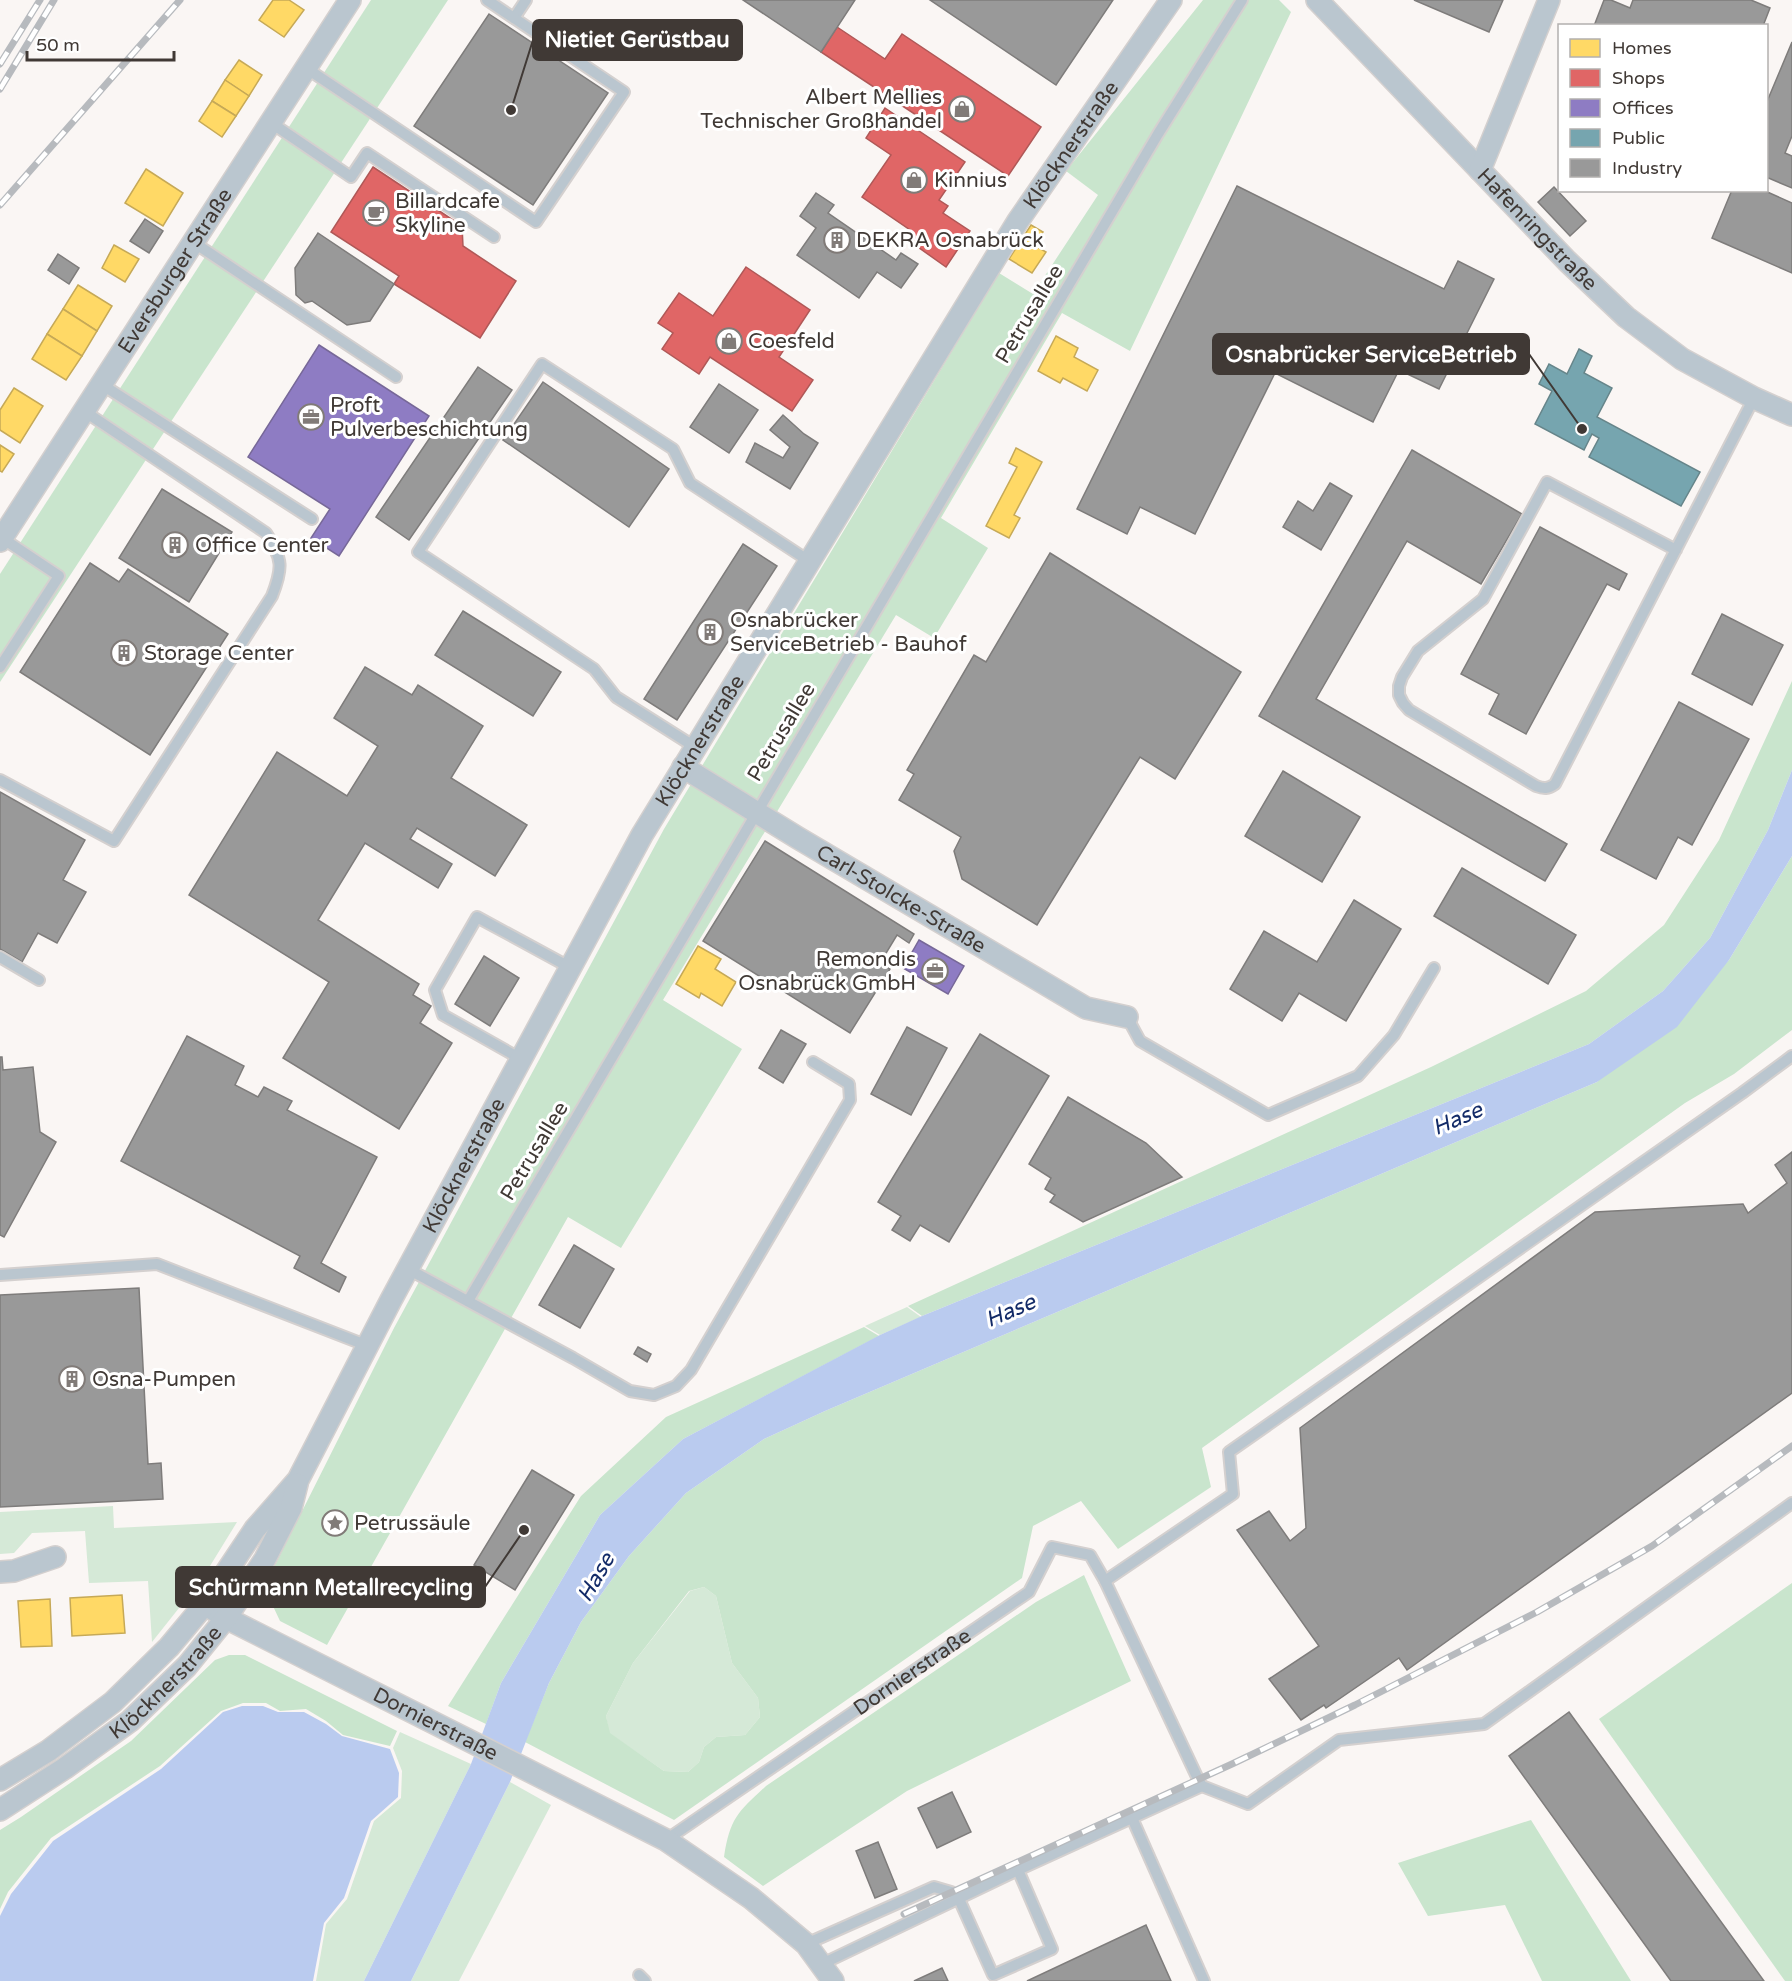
<svg xmlns="http://www.w3.org/2000/svg" width="1792" height="1981" font-family="'Varela Round',sans-serif">
	<style>
		.green { fill: #d5e9d7 }
		.forest { fill: #c9e5cd; fill-rule: evenodd }
		.water { fill: #bacbef }
		.homes { fill: #ffd966; stroke: #c6a957; stroke-width: 1.5 }
		.shops { fill: #e06666; stroke: #b05857; stroke-width: 1.5 }
		.offices { fill: #8e7cc3; stroke: #776898; stroke-width: 1.5 }
		.public { fill: #76a5af; stroke: #66858a; stroke-width: 1.5 }
		.industry { fill: #999; stroke: #7e7c7b; stroke-width: 1.5 }
		.lines { fill: none; stroke-linecap: round; stroke-linejoin: round }
		.service-casing { stroke: #d4d0cf; stroke-width: 14 }
		.minor-casing { stroke: #d4d0cf; stroke-width: 24 }
		.service { stroke: #bac6cf; stroke-width: 10 }
		.minor { stroke: #bac6cf; stroke-width: 21 }
		.rail-casing { stroke: #b7babe; stroke-width: 7 }
		.rail { stroke: #fff; stroke-width: 4.5; stroke-dasharray: 14; stroke-linecap: butt }
		.labels { text-anchor: middle; stroke-width: 6; stroke-linejoin: round; paint-order: stroke }
		.poi-label { font-size: 21px; fill: #403935; stroke: #fff; text-anchor: start }
		.street-label { font-size: 21px; fill: #403935; stroke: #fff }
		.water-label { font-size: 22px; font-style: italic; fill: #132b68; stroke: #fff }
		.leader { fill: none; stroke: #403935; stroke-width: 2 }
		.callout-dot { fill: #403935; stroke: #fff; stroke-width: 2 }
		.callout { fill: #403935; stroke: #403935; stroke-width: 2 }
		.callout-label { font-size: 22px; text-anchor: middle; font-weight: bold; fill: #fff }
	</style>
	<rect width="100%" height="100%" fill="#faf6f4"/>
	<g class="green">
		<path d="M907,1307L921,1317L880,1335L865,1326Z"/>
		<path d="M113,1506L114,1528L237,1522L202,1579L152,1642L148,1581L89,1583L85,1531L32,1533L14,1553L0,1554V1512Z"/>
		<path d="M704,1587L716,1596L732,1663L758,1698L760,1717L745,1735L716,1737L704,1747L699,1762L688,1772L664,1771L609,1733L606,1716L633,1663L690,1591Z"/>
		<path d="M400,1732L471,1764L364,1981H316L326,1924L347,1899L374,1821L401,1798L402,1771L393,1748Z"/>
		<path d="M510,1782L551,1805L459,1981H411Z"/>
	</g>
	<g class="forest">
		<path d="M371,0H448L0,682V574Z"/>
		<path d="M1203,0H1279L1291,12L1130,351L1062,313L941,518L988,548L934,638L896,615L663,1000L742,1049L621,1248L568,1217L327,1645L280,1621L264,1587L394,1328L664,829L999,273L1033,294L1098,195L1066,171Z"/>
		<path d="M1792,681V770L1768,830L1710,938L1663,991L1589,1044L922,1316L908,1306L1431,1067L1586,991L1664,925L1719,840Z"/>
		<path d="M1792,856V1030L1734,1074L1685,1103L1202,1448L1211,1487L1118,1549L1081,1501L1033,1526L1022,1578L674,1820L525,1742L549,1683L581,1622L629,1556L686,1493L764,1439L825,1411L1597,1082L1729,960ZM704,1587L716,1596L732,1663L758,1698L760,1717L745,1735L716,1737L704,1747L699,1762L688,1772L664,1771L610,1733L606,1716L633,1663L689,1591Z"/>
		<path d="M864,1327L879,1336L683,1439L600,1515L501,1683L486,1724L448,1706L581,1496L666,1417Z"/>
		<path d="M1084,1575L1131,1681L907,1791L763,1886L724,1857C730,1818 738,1812 766,1786L1036,1602Z"/>
		<path d="M1792,1583V1981H1785L1599,1719Z"/>
		<path d="M229,1655H245L397,1731L390,1746L343,1735L326,1721L306,1709L280,1711L266,1703H243L221,1711L160,1766L51,1838L8,1892L0,1909V1830L21,1817L131,1741L215,1660Z"/>
		<path d="M1531,1820L1631,1981H1542L1505,1905L1428,1916L1398,1863Z"/>
	</g>
	<g class="water">
		<path d="M1792,770V856L1729,960L1677,1027L1597,1082L825,1411L764,1439L686,1493L629,1556L581,1622L549,1683L510,1782L411,1981H364L471,1764L501,1683L600,1515L683,1439L880,1335L922,1316L1589,1044L1663,991L1710,938L1768,830Z"/>
		<path d="M242,1706H263L278,1712H304L326,1724L342,1736L390,1749L399,1773L398,1797L371,1821L344,1898L324,1923L313,1981H0V1916L11,1894L53,1841L161,1769L223,1712Z"/>
	</g>
	<g class="homes">
		<path d="M273,0H289L304,10L284,37L259,20Z"/>
		<path d="M239,60L262,75L249,96L225,80Z"/>
		<path d="M225,80L249,96L236,116L212,101Z"/>
		<path d="M212,101L236,116L222,137L199,121Z"/>
		<path d="M146,169L183,193L163,226L125,203Z"/>
		<path d="M1031,225L1043,232L1034,245L1046,252L1032,273L1009,259Z"/>
		<path d="M114,245L139,259L125,282L102,268Z"/>
		<path d="M78,285L112,306L97,331L63,309Z"/>
		<path d="M63,309L97,331L82,356L47,334Z"/>
		<path d="M47,334L82,356L66,380L32,359Z"/>
		<path d="M1056,336L1078,348L1074,357L1098,370L1087,391L1063,378L1060,383L1038,371Z"/>
		<path d="M14,388L43,406L20,443L0,430V410Z"/>
		<path d="M0,445L14,454L2,472L0,471Z"/>
		<path d="M1016,448L1042,462L1014,515L1020,518L1009,538L986,526L1017,467L1009,463Z"/>
		<path d="M698,946L721,959L715,969L736,982L722,1006L701,993L699,998L676,984Z"/>
		<path d="M122,1595L125,1633L72,1636L70,1598Z"/>
		<path d="M50,1599L52,1646L21,1647L18,1601Z"/>
	</g>
	<g class="shops">
		<path d="M837,27L885,59L902,34L1041,127L1008,176L821,52Z"/>
		<path d="M885,108L965,162L939,200L948,206L943,213L970,231L946,267L908,240L913,232L862,197L891,155L866,138Z"/>
		<path d="M373,167L462,226L463,246L516,281L480,338L394,284L399,276L331,232Z"/>
		<path d="M746,267L810,310L779,357L813,380L792,411L710,357L699,374L662,349L673,333L658,323L679,293L713,316Z"/>
	</g>
	<g class="offices">
		<path d="M319,345L429,416L339,556L311,538L330,509L248,457Z"/>
		<path d="M919,940L964,966L948,994L903,968Z"/>
	</g>
	<path class="public" d="M1579,349L1592,356L1584,373L1612,388L1597,417L1700,472L1681,506L1589,457L1599,438L1592,434L1584,450L1535,424L1552,391L1539,384L1549,364L1567,374Z"/>
	<g class="industry">
		<path d="M743,0H855L821,52Z"/>
		<path d="M930,0H1113L1056,85Z"/>
		<path d="M1414,0H1503L1489,32Z"/>
		<path d="M1604,0H1611L1630,8L1633,0H1751L1770,8L1763,26H1594Z"/>
		<path d="M489,14L608,93L533,205L414,126Z"/>
		<path d="M1792,42V136L1785,153L1792,156V188L1766,177V104Z"/>
		<path d="M1237,186L1444,289L1458,261L1494,279L1439,389L1399,370L1373,422L1275,373L1195,534L1140,507L1127,534L1077,509Z"/>
		<path d="M1554,187L1586,221L1570,236L1538,202Z"/>
		<path d="M1732,190H1763L1792,203V273L1712,238Z"/>
		<path d="M816,193L834,205L828,213L896,260L901,253L918,264L901,288L877,272L859,298L797,255L816,228L800,216Z"/>
		<path d="M145,219L163,231L149,253L130,241Z"/>
		<path d="M318,233L394,284L370,321L347,325L312,301L305,303L296,295L295,268Z"/>
		<path d="M58,254L79,268L69,284L48,270Z"/>
		<path d="M478,367L512,390L409,540L376,517Z"/>
		<path d="M543,382L669,469L629,527L503,440Z"/>
		<path d="M719,384L758,410L729,453L690,427Z"/>
		<path d="M783,415L804,434L818,443L790,489L746,462L755,443L783,458L790,447L770,430Z"/>
		<path d="M1412,450L1522,514L1481,584L1407,541L1316,699L1567,844L1545,881L1259,716Z"/>
		<path d="M1330,483L1352,496L1321,550L1283,527L1298,501L1313,511Z"/>
		<path d="M162,489L232,532L189,602L119,558Z"/>
		<path d="M1540,527L1627,574L1619,590L1607,584L1526,734L1489,714L1499,694L1461,674Z"/>
		<path d="M743,544L777,566L677,720L644,699Z"/>
		<path d="M1050,553L1241,672L1175,779L1140,757L1037,925L962,879L954,851L961,837L899,800L914,774L907,770L974,655L986,662Z"/>
		<path d="M90,563L119,582L128,569L228,634L150,755L20,672Z"/>
		<path d="M463,611L561,672L533,716L435,655Z"/>
		<path d="M1722,614L1783,645L1752,705L1692,674Z"/>
		<path d="M365,667L412,695L418,685L483,726L451,778L527,825L495,876L417,828L410,839L452,864L438,888L365,843L318,920L419,984L413,995L431,1006L420,1023L452,1043L399,1129L283,1058L329,982L189,895L277,752L347,796L378,746L334,718Z"/>
		<path d="M1679,702L1749,739L1692,845L1678,837L1656,879L1601,850Z"/>
		<path d="M1283,771L1360,817L1322,882L1245,836Z"/>
		<path d="M0,792L85,840L63,880L86,892L57,943L38,933L22,962L0,949Z"/>
		<path d="M765,841L914,934L909,943L897,935L880,963L890,969L850,1033L703,941Z"/>
		<path d="M1462,868L1576,935L1548,984L1434,916Z"/>
		<path d="M1354,900L1401,929L1346,1021L1299,993L1282,1021L1230,989L1264,931L1317,962Z"/>
		<path d="M484,956L519,978L490,1026L455,1004Z"/>
		<path d="M907,1027L947,1048L911,1115L871,1094Z"/>
		<path d="M781,1030L806,1044L783,1083L759,1068Z"/>
		<path d="M980,1034L1049,1076L949,1242L920,1225L910,1241L892,1230L901,1216L878,1202Z"/>
		<path d="M187,1036L244,1066L235,1085L258,1097L264,1087L292,1101L287,1110L377,1157L321,1263L346,1277L339,1292L294,1268L300,1256L121,1161Z"/>
		<path d="M0,1057H2L3,1070L33,1067L40,1132L56,1142L4,1237L0,1235Z"/>
		<path d="M1068,1097L1146,1143L1182,1177L1083,1222L1050,1202L1055,1195L1045,1189L1051,1178L1029,1164Z"/>
		<path d="M1792,1152V1393L1407,1670L1399,1658L1326,1708L1324,1705L1301,1720L1269,1679L1319,1646L1237,1530L1269,1511L1290,1541L1306,1528L1300,1428L1595,1212L1743,1204L1748,1213L1787,1183L1775,1165Z"/>
		<path d="M574,1245L614,1269L580,1328L539,1305Z"/>
		<path d="M139,1288L148,1464L161,1463L163,1499L0,1507V1295Z"/>
		<path d="M638,1347L651,1354L647,1362L634,1354Z"/>
		<path d="M532,1470L574,1495L515,1590L474,1565Z"/>
		<path d="M1569,1712L1764,1981H1671L1509,1756Z"/>
		<path d="M952,1792L971,1832L937,1848L918,1808Z"/>
		<path d="M878,1842L897,1889L875,1898L856,1851Z"/>
		<path d="M1146,1925L1171,1981H1027Z"/>
		<path d="M942,1968L948,1981H914Z"/>
	</g>
	<g class="lines">
		<g class="service-casing">
			<g id="service">
				<path d="M514,18L526,0"/>
				<path d="M306,68L536,222L624,92L487,0"/>
				<path d="M270,122L351,177L367,153L494,237"/>
				<path d="M193,242L396,377"/>
				<path d="M101,384L312,519"/>
				<path d="M1676,550L1547,482L1483,599L1418,651L1402,677L1399,686V695L1403,703L1409,710L1536,786C1544,789 1548,789 1555,784L1754,398"/>
				<path d="M0,667L59,576L2,538"/>
				<path d="M695,747L616,697L594,669L418,552L542,364L673,449L690,483L809,561"/>
				<path d="M0,780L114,841L272,596C283,568 283,559 266,533L84,411"/>
				<path d="M0,957L39,980"/>
				<path d="M1127,1017L1140,1041L1268,1115L1358,1076L1394,1035L1434,968"/>
				<path d="M521,1059L443,1015L435,990L477,917L571,968"/>
				<path d="M408,1269L573,1358L630,1391L654,1395L676,1386L691,1370L850,1100L849,1084L813,1062"/>
				<path d="M0,1275L157,1264L368,1346"/>
				<path d="M468,1301L1158,134L1242,0"/>
				<path d="M1105,1581L1233,1494L1229,1452L1742,1093L1792,1056"/>
				<path d="M1132,1818L1204,1981"/>
				<path id="s1" d="M666,1840L1029,1592L1052,1547L1090,1555L1105,1581L1198,1779L1202,1786L1248,1804L1339,1740L1484,1724L1792,1503"/>
				<path d="M806,1944L934,1887L951,1892L959,1899L993,1975L1052,1949L1018,1870"/>
				<path d="M822,1964L1018,1870L1202,1786"/>
				<path d="M639,1975L645,1981"/>
			</g>
		</g>
		<g class="minor-casing">
			<g id="minor">
				<path id="s2" d="M1317,0L1567,261L1626,317L1682,359L1754,398L1792,415"/>
				<path d="M1480,170L1549,0"/>
				<path id="s3" d="M0,541L350,0"/>
				<path id="s4" d="M683,767L798,838L1086,1008L1127,1017"/>
				<path d="M0,1572L14,1571L55,1557"/>
				<path id="s5" d="M205,1604L226,1618L666,1840L751,1898L806,1944L833,1981"/>
				<path id="s6" d="M0,1780L48,1751L113,1702L169,1647L205,1604L255,1529L298,1480L391,1300L642,835L1018,221L1171,0"/>
				<path id="s7" d="M0,1810L65,1768L130,1721L187,1666L226,1618L265,1559L291,1508L297,1484"/>
			</g>
		</g>
		<use href="#service" class="service"/>
		<use href="#minor" class="minor"/>
		<g class="rail-casing">
			<g id="rail">
				<path d="M0,64L40,0"/>
				<path d="M0,89L54,0"/>
				<path d="M0,205L180,0"/>
				<path d="M904,1914L1232,1764L1355,1705L1537,1612L1652,1546L1792,1446"/>
			</g>
		</g>
		<use href="#rail" class="rail"/>
	</g>
	<defs>
		<g id="shop-ring" transform="scale(1.35)"><circle r="9.5" fill="#fff" stroke="#817b78" stroke-width="1.5"/><path d="M-5-2.5h2.3a2.7 3.5 0 0 1 5.4 0H5L5.5 6h-11ZM-1.5-2.5h3a1.5 2.3 0 0 0-3 0Z" fill="#817b78"/></g>
		<g id="cafe-ring" transform="scale(1.35)"><circle r="9.5" fill="#fff" stroke="#817b78" stroke-width="1.5"/><path d="M-5.5-4.5H6V0H3Q3 3.5 0 3.5H-2.5Q-5.5 3.5-5.5 0ZM3-3.2v2h1.7v-2ZM-6 4.5H4V6H-6Z" fill="#817b78"/></g>
		<g id="building-ring" transform="scale(1.35)"><circle r="9.5" fill="#fff" stroke="#817b78" stroke-width="1.5"/><path d="M-4-6H4V6H1V3H-1V6H-4ZM-2.5-4.3h1.7v1.8h-1.7ZM.8-4.3h1.7v1.8H.8ZM-2.5-1h1.7V.8h-1.7ZM.8-1h1.7V.8H.8Z" fill="#817b78"/></g>
		<g id="office-ring" transform="scale(1.35)"><circle r="9.5" fill="#fff" stroke="#817b78" stroke-width="1.5"/><path d="M-6-3h4V-5.5h4V-3h4V5H-6ZM-1-4.5V-3h2v-1.5ZM-6 0V1H6V0Z" fill="#817b78"/></g>
		<g id="sight-ring" transform="scale(1.35)"><circle r="9.5" fill="#fff" stroke="#817b78" stroke-width="1.5"/><path d="M0-6L1.8-2.2L6-1.7L2.9 1.2L3.7 5.4L0 3.3L-3.7 5.4L-2.9 1.2L-6-1.7L-1.8-2.2Z" fill="#817b78"/></g>
	</defs>
	<g fill-rule="evenodd">
		<use href="#shop-ring" x="962" y="109"/>
		<use href="#shop-ring" x="914" y="180"/>
		<use href="#cafe-ring" x="376" y="213"/>
		<use href="#building-ring" x="837" y="240"/>
		<use href="#shop-ring" x="729" y="341"/>
		<use href="#office-ring" x="311" y="417"/>
		<use href="#building-ring" x="175" y="545"/>
		<use href="#building-ring" x="710" y="632"/>
		<use href="#building-ring" x="124" y="653"/>
		<use href="#office-ring" x="935" y="971"/>
		<use href="#building-ring" x="72" y="1379"/>
		<use href="#sight-ring" x="335" y="1523"/>
	</g>
	<g class="labels">
		<g class="poi-label">
			<text x="942" y="104" text-anchor="end">Albert Mellies<tspan x="942" dy="24">Technischer Großhandel</tspan></text>
			<text x="934" y="187">Kinnius</text>
			<text x="395" y="208">Billardcafe<tspan x="395" dy="24">Skyline</tspan></text>
			<text x="856" y="247">DEKRA Osnabrück</text>
			<text x="748" y="348">Coesfeld</text>
			<text x="330" y="412">Proft<tspan x="330" dy="24">Pulverbeschichtung</tspan></text>
			<text x="195" y="552">Office Center</text>
			<text x="730" y="627">Osnabrücker<tspan x="730" dy="24">ServiceBetrieb - Bauhof</tspan></text>
			<text x="144" y="660">Storage Center</text>
			<text x="916" y="966" text-anchor="end">Remondis<tspan x="916" dy="24">Osnabrück GmbH</tspan></text>
			<text x="92" y="1386">Osna-Pumpen</text>
			<text x="354" y="1530">Petrussäule</text>
		</g>
		<g class="street-label">
			<text dy="7" stroke="none"><textPath href="#s6" startOffset="1971">Klöcknerstraße</textPath></text>
			<text dy="7" stroke="none"><textPath href="#s2" startOffset="318">Hafenringstraße</textPath></text>
			<text dy="7" stroke="none"><textPath href="#s3" startOffset="322">Eversburger Straße</textPath></text>
			<text transform="translate(1029 314) rotate(-59)" y="7">Petrusallee</text>
			<text transform="translate(781 732) rotate(-59)" y="7">Petrusallee</text>
			<text dy="7" stroke="none"><textPath href="#s6" startOffset="1269">Klöcknerstraße</textPath></text>
			<text dy="7" stroke="none"><textPath href="#s4" startOffset="255">Carl-Stolcke-Straße</textPath></text>
			<text transform="translate(534 1151) rotate(-59)" y="7">Petrusallee</text>
			<text dy="7" stroke="none"><textPath href="#s6" startOffset="783">Klöcknerstraße</textPath></text>
			<text dy="7" stroke="none"><textPath href="#s1" startOffset="298">Dornierstraße</textPath></text>
			<text dy="7" stroke="none"><textPath href="#s7" startOffset="210">Klöcknerstraße</textPath></text>
			<text dy="7" stroke="none"><textPath href="#s5" startOffset="260">Dornierstraße</textPath></text>
		</g>
		<g class="water-label">
			<text transform="translate(1457 1118) rotate(-23)" y="8">Hase</text>
			<text transform="translate(1010 1310) rotate(-23)" y="8">Hase</text>
			<text transform="translate(595 1577) rotate(-60)" y="8">Hase</text>
		</g>
	</g>
	<path class="leader" d="M511 110L533 40M1582 429L1529 354M524 1530L485 1587"/>
	<g class="callout-dot">
		<circle cx="511" cy="110" r="6"/>
		<circle cx="1582" cy="429" r="6"/>
		<circle cx="524" cy="1530" r="6"/>
	</g>
	<g class="callout">
		<rect x="533" y="20" width="209" height="40" rx="6"/>
		<rect x="1213" y="334" width="316" height="40" rx="6"/>
		<rect x="176" y="1567" width="309" height="40" rx="6"/>
	</g>
	<g class="callout-label">
		<text x="637" y="47">Nietiet Gerüstbau</text>
		<text x="1371" y="362">Osnabrücker ServiceBetrieb</text>
		<text x="331" y="1595">Schürmann Metallrecycling</text>
	</g>
	<rect x="1558" y="24" width="210" height="168" fill="#ffffff" stroke="#b3b0ae" stroke-width="1.5"/>
	<rect x="1570" y="39" width="30" height="18" fill="#ffd966" stroke="#b3b0ae" stroke-width="1.5"/>
	<text x="1612" y="54" font-size="18" fill="#403935">Homes</text>
	<rect x="1570" y="69" width="30" height="18" fill="#e06666" stroke="#b3b0ae" stroke-width="1.5"/>
	<text x="1612" y="84" font-size="18" fill="#403935">Shops</text>
	<rect x="1570" y="99" width="30" height="18" fill="#8e7cc3" stroke="#b3b0ae" stroke-width="1.5"/>
	<text x="1612" y="114" font-size="18" fill="#403935">Offices</text>
	<rect x="1570" y="129" width="30" height="18" fill="#76a5af" stroke="#b3b0ae" stroke-width="1.5"/>
	<text x="1612" y="144" font-size="18" fill="#403935">Public</text>
	<rect x="1570" y="159" width="30" height="18" fill="#999999" stroke="#b3b0ae" stroke-width="1.5"/>
	<text x="1612" y="174" font-size="18" fill="#403935">Industry</text>
	<path d="M27 51v9h147v-9" fill="none" stroke="#403935" stroke-width="3"/>
	<text x="36" y="51" font-size="18" fill="#403935" stroke="#ffffff" stroke-width="4.5" paint-order="stroke">50 m</text>
</svg>
